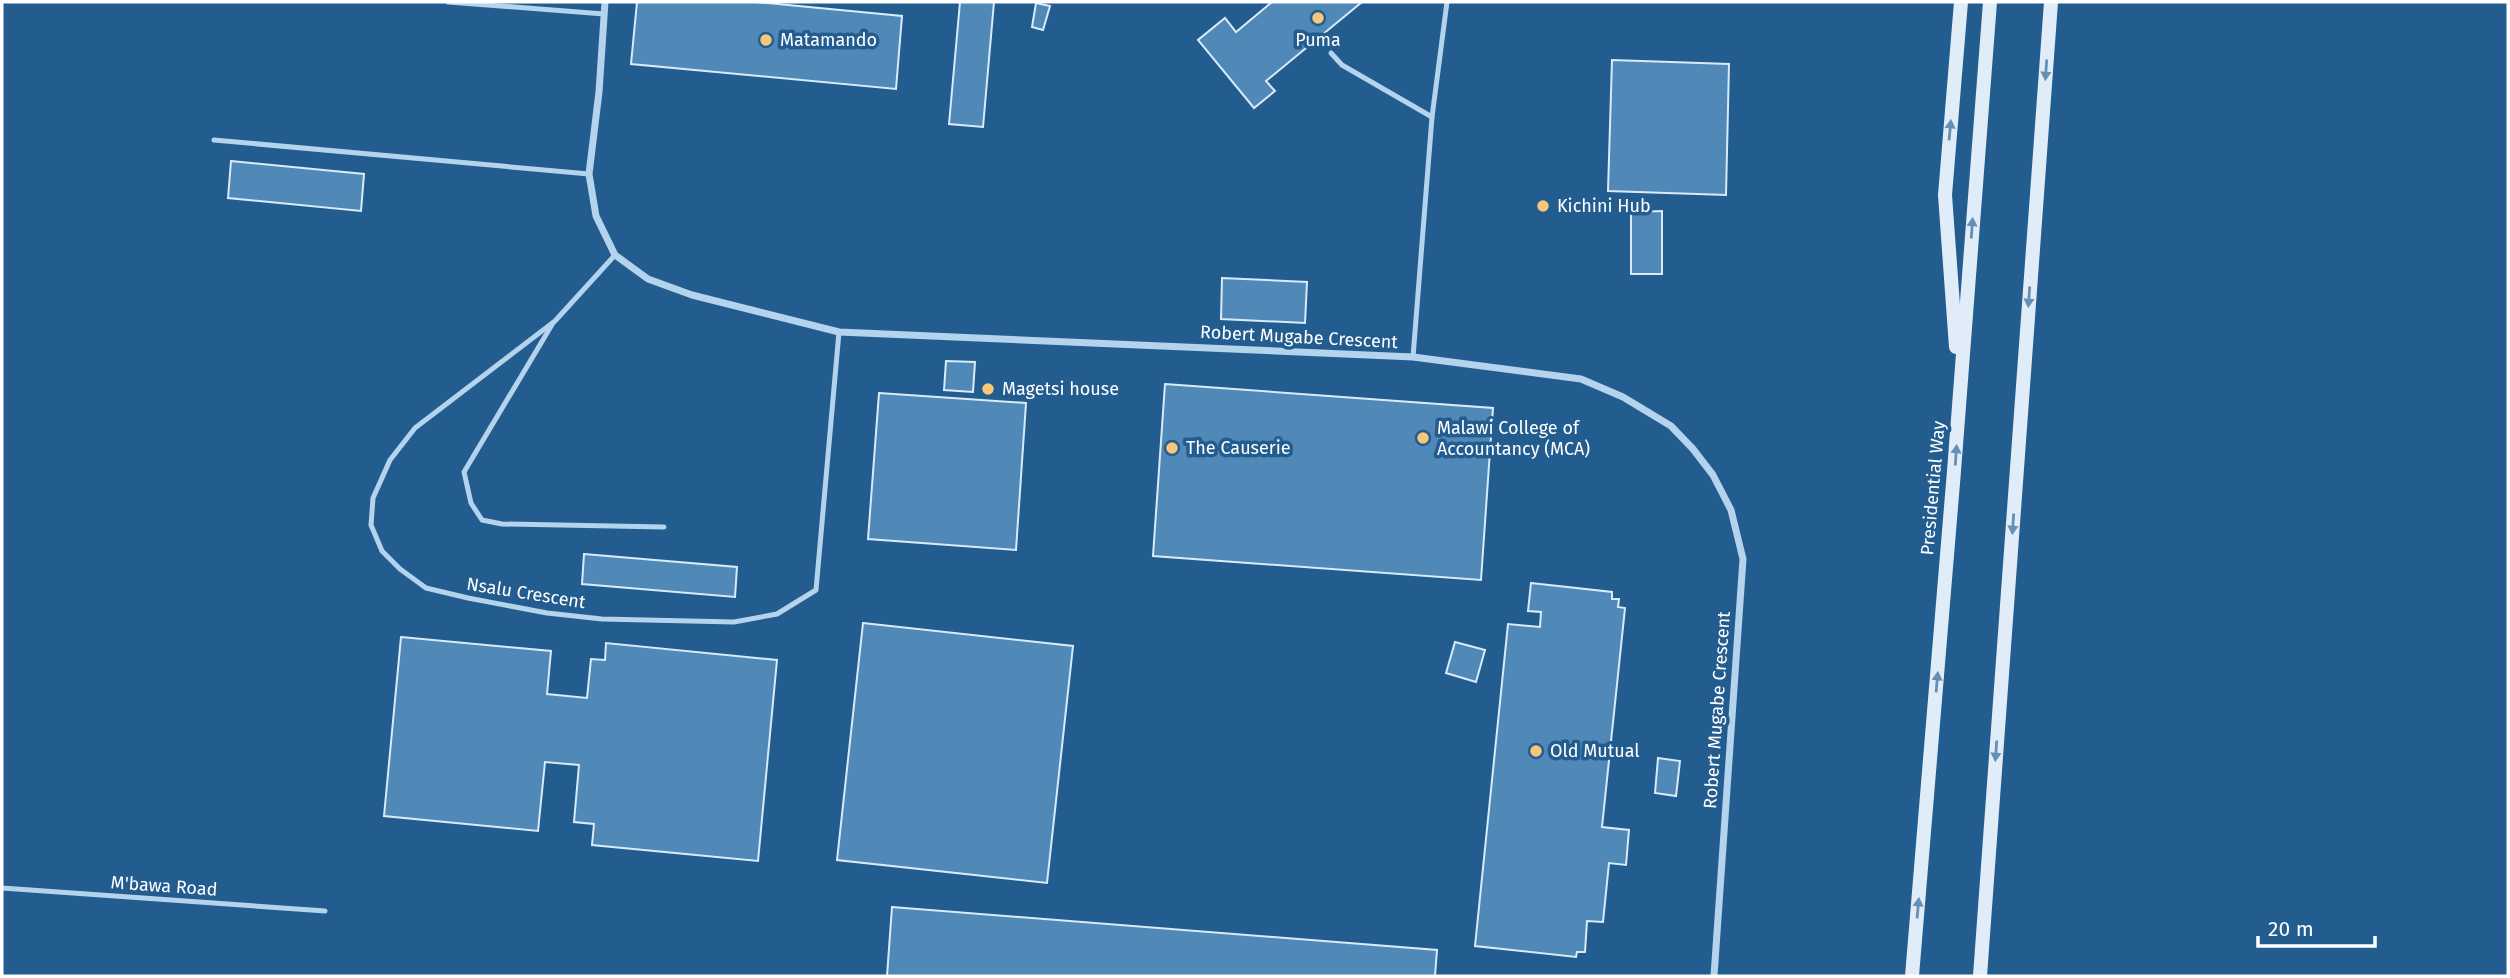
<svg xmlns="http://www.w3.org/2000/svg" width="2510" height="978" font-family="'Fira Sans',sans-serif">
	<style>
		.building { fill: #5088b8; stroke: #d9ebf9; stroke-width: 2 }
		.lines { fill: none; stroke-linecap: round; stroke-linejoin: round }
		.lane { stroke: #b4d3ec; stroke-width: 5 }
		.street { stroke: #b4d3ec; stroke-width: 7 }
		.secondary { stroke: #e0edf9; stroke-width: 14 }
		.oneway { fill: #658fb5 }
		.poi-dot { fill: #f7c678; stroke: #235d90; stroke-width: 2.5 }
		.labels { text-anchor: middle; stroke-width: 7; stroke-linejoin: round; paint-order: stroke }
		.poi-label { font-size: 18px; fill: #fff; stroke: #235d90; text-anchor: start }
		.street-label { font-size: 18px; fill: #fff; stroke: #235d90 }
	</style>
	<rect width="100%" height="100%" fill="#235d90"/>
	<g class="building">
		<path d="M637,2H756L902,16L896,89L631,64Z"/>
		<path d="M960,2H994L983,127L949,124Z"/>
		<path d="M1272,2H1362L1266,81L1275,91L1254,108L1198,40L1225,18L1236,32Z"/>
		<path d="M1036,3L1050,6L1043,30L1032,27Z"/>
		<path d="M1612,60L1729,64L1726,195L1608,191Z"/>
		<path d="M231,161L364,174L361,211L228,198Z"/>
		<path d="M1662,211V274H1631V212Z"/>
		<path d="M1222,278L1307,282L1305,323L1221,319Z"/>
		<path d="M946,361L975,362L973,392L944,390Z"/>
		<path d="M1165,384L1493,408L1481,580L1153,556Z"/>
		<path d="M879,393L1026,403L1016,550L868,539Z"/>
		<path d="M584,554L737,567L735,597L582,584Z"/>
		<path d="M1531,583L1612,592V599H1619L1618,607L1625,608L1602,827L1629,830L1626,865L1609,863L1603,922L1587,921L1585,952H1577L1576,957L1475,946L1508,624L1540,627L1541,612L1528,611Z"/>
		<path d="M863,623L1073,646L1047,883L837,860Z"/>
		<path d="M401,637L551,651L547,694L587,698L591,659L605,660L606,643L777,660L758,861L592,845L594,824L574,822L579,765L545,762L538,831L384,816Z"/>
		<path d="M1455,642L1485,650L1476,682L1446,673Z"/>
		<path d="M1658,758L1680,761L1676,796L1655,793Z"/>
		<path d="M892,907L1437,950L1435,976H887Z"/>
	</g>
	<g class="lines">
		<g class="lane">
			<path d="M448,2L604,14"/>
			<path d="M1331,53L1342,65L1432,117"/>
			<path d="M214,140L589,174"/>
			<path d="M615,255L555,321L415,428L390,460L373,498L371,525L382,551L400,569L426,588L468,598L547,613L602,619L734,622L777,614L816,590L839,332"/>
			<path d="M553,323L464,472L471,503L482,520L502,524L664,527"/>
			<path d="M1413,357L1432,117L1447,2"/>
			<path d="M2,888L325,911"/>
		</g>
		<path class="street" d="M605,2L599,92L589,174L596,216L615,255L648,279L692,295L839,332L1413,357L1581,379L1623,397L1671,426L1693,449L1713,475L1731,510L1743,559L1714,976"/>
		<g class="secondary">
			<path d="M1956,347L1945,195L1961,2"/>
			<path d="M1912,976L1954,471L1990,2"/>
			<path d="M1980,976L2051,2"/>
		</g>
	</g>
	<defs><path id="oneway-solid" d="M-6-.8H1V-3.2L6.5 0L1 3.2V.8H-6Z" transform="scale(1.75)"/></defs>
	<g class="oneway">
		<use href="#oneway-solid" transform="translate(2046 70) rotate(94)"/>
		<use href="#oneway-solid" transform="translate(1950 130) rotate(-85)"/>
		<use href="#oneway-solid" transform="translate(1972 228) rotate(-86)"/>
		<use href="#oneway-solid" transform="translate(2029 297) rotate(94)"/>
		<use href="#oneway-solid" transform="translate(1956 455) rotate(-86)"/>
		<use href="#oneway-solid" transform="translate(2013 524) rotate(94)"/>
		<use href="#oneway-solid" transform="translate(1937 682) rotate(-85)"/>
		<use href="#oneway-solid" transform="translate(1996 751) rotate(94)"/>
		<use href="#oneway-solid" transform="translate(1918 908) rotate(-85)"/>
	</g>
	<g class="poi-dot">
		<circle cx="1318" cy="18" r="7"/>
		<circle cx="766" cy="40" r="7"/>
		<circle cx="1543" cy="206" r="7"/>
		<circle cx="988" cy="389" r="7"/>
		<circle cx="1423" cy="438" r="7"/>
		<circle cx="1172" cy="448" r="7"/>
		<circle cx="1536" cy="751" r="7"/>
	</g>
	<g class="labels">
		<g class="poi-label">
			<text x="780" y="46">Matamando</text>
			<text x="1318" y="46" text-anchor="middle">Puma</text>
			<text x="1557" y="212">Kichini Hub</text>
			<text x="1002" y="395">Magetsi house</text>
			<text x="1437" y="434">Malawi College of<tspan x="1437" dy="21">Accountancy (MCA)</tspan></text>
			<text x="1186" y="454">The Causerie</text>
			<text x="1550" y="757">Old Mutual</text>
		</g>
		<g class="street-label">
			<text transform="translate(1299 337) rotate(3)" y="6">Robert Mugabe Crescent</text>
			<text transform="translate(1933 488) rotate(-85)" y="6">Presidential Way</text>
			<text transform="translate(526 593) rotate(9)" y="6">Nsalu Crescent</text>
			<text transform="translate(1717 710) rotate(-86)" y="6">Robert Mugabe Crescent</text>
			<text transform="translate(164 886) rotate(4)" y="6">M'bawa Road</text>
		</g>
	</g>
	<rect width="2510" height="978" fill="none" stroke="#ffffff" stroke-width="7"/>
	<path d="M2258 936v10h117v-10" fill="none" stroke="#ffffff" stroke-width="3.5"/>
	<text x="2268" y="936" font-size="21" fill="#ffffff" stroke="#235d90" stroke-width="5" paint-order="stroke">20 m</text>
</svg>
